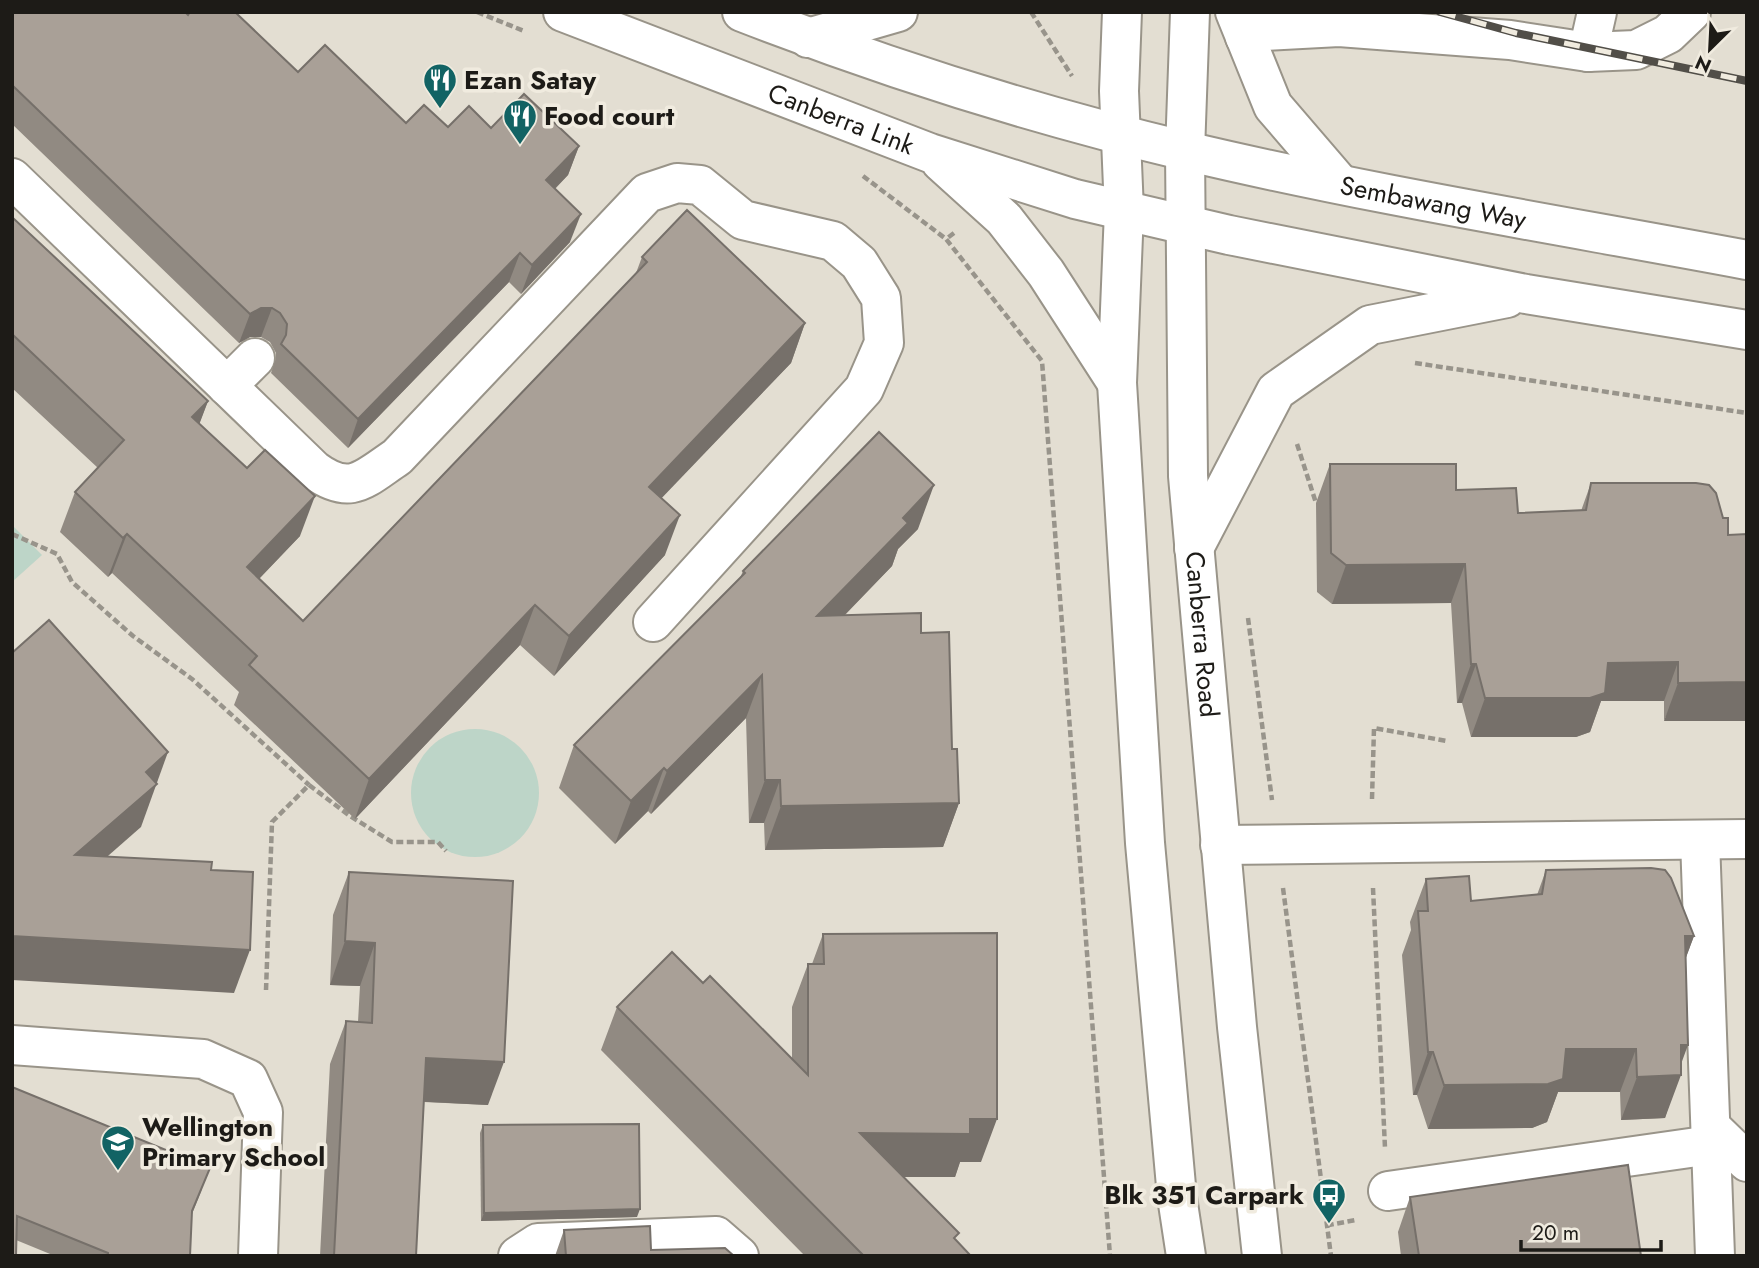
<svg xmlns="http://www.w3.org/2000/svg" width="1759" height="1268" font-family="Jost,sans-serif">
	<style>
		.green { fill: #bdd5c8 }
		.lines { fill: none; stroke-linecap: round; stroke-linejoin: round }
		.minor-casing { stroke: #999489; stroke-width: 42 }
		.major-casing { stroke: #999489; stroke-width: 42 }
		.path { stroke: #98948b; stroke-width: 4.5; stroke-dasharray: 7 3.5; stroke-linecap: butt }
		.minor { stroke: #fff; stroke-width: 38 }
		.major { stroke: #fff; stroke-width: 38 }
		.rail-casing { stroke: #514e48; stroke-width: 8 }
		.rail { stroke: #f0ebdf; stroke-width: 5; stroke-dasharray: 16; stroke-linecap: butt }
		.wall { fill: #918a82 }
		.shaded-wall { fill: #76706a }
		.building { fill: #a9a097; stroke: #76706a; stroke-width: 2 }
		.labels { text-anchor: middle; stroke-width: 7; stroke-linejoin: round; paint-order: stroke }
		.poi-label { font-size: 26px; font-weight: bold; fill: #1d1b17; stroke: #f0ebdf; text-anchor: start }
		.street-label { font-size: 26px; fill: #1d1b17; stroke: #f0ebdf }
	</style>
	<rect width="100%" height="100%" fill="#e3ded2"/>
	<g class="green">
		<path d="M12,525L42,555L12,582Z"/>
		<circle cx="475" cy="793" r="64"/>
	</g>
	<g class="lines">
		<g class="minor-casing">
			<g id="minor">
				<path d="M1245,37L1264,31L1339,27L1510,40L1588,52L1636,50L1668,34L1691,12"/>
				<path d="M1588,52L1597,12"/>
				<path d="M12,178L314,470C351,497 364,479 397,457L647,193L677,183L700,185L743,220L833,241L859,263L881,298L884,343L864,389L653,622"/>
				<path d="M227,386L255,358"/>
				<path d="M1700,840L1715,1256"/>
				<path d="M1220,845L1747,839"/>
				<path d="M12,1045L203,1059L248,1079L263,1112L258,1256"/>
				<path d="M1711,1127L1747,1162"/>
				<path d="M1388,1191L1711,1145"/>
				<path d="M518,1256L538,1243L716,1236L739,1256"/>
			</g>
		</g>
		<g class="major-casing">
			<g id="major">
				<path id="s1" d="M563,12L930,153L1075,199L1229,235L1526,294L1747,330"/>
				<path id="s2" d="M742,12C886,68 1035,115 1186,151C1371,195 1560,225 1747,260"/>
				<path d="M1122,12L1119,91L1124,211L1117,383L1145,843L1177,1197L1186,1256"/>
				<path id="s3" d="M1190,12L1185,151L1188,476L1237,1027L1262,1256"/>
				<path d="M1235,12L1273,106L1340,184"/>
				<path d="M808,38L898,12"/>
				<path d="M941,162L1004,219L1046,273L1117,383"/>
				<path d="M1194,548L1276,391L1370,325L1507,298"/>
			</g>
		</g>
		<g class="path">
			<path d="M477,12L524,31"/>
			<path d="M1031,12L1072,76"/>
			<path d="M863,176L946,239"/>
			<path d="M954,233L946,239L1042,361L1110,1256"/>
			<path d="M1415,363L1747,413"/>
			<path d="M1297,444L1316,503"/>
			<path d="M12,534L57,554L72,582L133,636L192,679L309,785"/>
			<path d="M1248,618L1272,800"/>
			<path d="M1372,799L1374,728L1447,741"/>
			<path d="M1283,888L1331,1256"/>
			<path d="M1373,888L1385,1148"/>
			<path d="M266,990L272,822L309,785L350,816L392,842H438L446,851"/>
			<path d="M1330,1227L1329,1225L1356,1220"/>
		</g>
		<use href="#minor" class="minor"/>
		<use href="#major" class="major"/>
		<g class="rail-casing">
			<path id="rail" d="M1440,12L1516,33L1747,81"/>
		</g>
		<use href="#rail" class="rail"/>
	</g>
	<g class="wall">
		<path d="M12,12L188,15L298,72L406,123L448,127L491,128L579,146L568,175L555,189L570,242L521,294L509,282L348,448L271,373L276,358V353L270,342L261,337H250L239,343L12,124Z"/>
		<path d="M12,217L208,401L199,424L300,536L259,579L303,621L636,273L642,257L805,323L791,363L661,498L665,555L554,676L520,645L355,819L234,705L239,692L112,573L108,577L60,532L75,492L98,468L12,388Z"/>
		<path d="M1330,464L1456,490L1518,513L1581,511L1591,483L1728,535L1747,534L1664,721V701H1601L1590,732L1576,737H1471L1462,703H1457L1451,603L1332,604L1317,592L1316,503Z"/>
		<path d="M918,529L898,549L892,566L844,616L921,633L952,749L959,803L943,847L765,850L764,823H749L746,718L651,814L648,811L615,844L559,788L574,745L740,578L743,571Z"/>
		<path d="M1546,870L1694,936L1686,957L1681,1065L1665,1118L1621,1120L1620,1092H1558L1547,1122L1532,1128L1428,1129L1417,1095H1413L1402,955L1411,930L1410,922L1426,879L1471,901L1537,895Z"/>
		<path d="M349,872L488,1105L424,1102L416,1256H320L330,1064L346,1021L358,1022L360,986L330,985L333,915Z"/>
		<path d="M823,934L981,1162H960L955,1177H903L956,1241L971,1256H805L601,1050L617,1007L703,983L792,1059V1007L808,964H812Z"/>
		<path d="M12,1087L202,1189L192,1214L190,1256H55L16,1240Z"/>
		<path d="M483,1125L637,1217L481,1221L480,1133Z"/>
		<path d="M1410,1197L1641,1256H1401L1398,1232Z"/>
		<path d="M564,1230L651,1250L734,1256H555Z"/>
	</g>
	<g class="shaded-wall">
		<path d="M579,146L568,175L535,209L546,180Z"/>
		<path d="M581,214L570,242L521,294L532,265Z"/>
		<path d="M520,253L509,282L348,448L358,419Z"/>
		<path d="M261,308H272L261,337H250L239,343L250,314Z"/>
		<path d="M805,323L791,363L634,527L649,487Z"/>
		<path d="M208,401L193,441L192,417Z"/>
		<path d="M934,485L918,529L898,549L892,566L801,660L817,616L903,518Z"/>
		<path d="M315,496L300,536L232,607L247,567Z"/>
		<path d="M680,515L665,555L554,676L569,636Z"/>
		<path d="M127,534L112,573L108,577L123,538Z"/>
		<path d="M1465,564L1451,603L1332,604L1346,565Z"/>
		<path d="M535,605L520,645L355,819L369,779Z"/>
		<path d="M1678,662L1664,701H1601L1590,732L1576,737H1471L1485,698L1608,663Z"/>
		<path d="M1471,664H1476L1462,703H1457Z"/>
		<path d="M762,675L746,718L651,814L667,771Z"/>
		<path d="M1747,682V721H1664L1678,683Z"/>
		<path d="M168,752L141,827L60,898L75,855L146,772Z"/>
		<path d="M664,768L648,811L615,844L631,801Z"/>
		<path d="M765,780H780L764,823H749Z"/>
		<path d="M959,803L943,847L765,850L781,806Z"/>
		<path d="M12,936L250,950L234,993L12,980Z"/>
		<path d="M1685,936H1694L1678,979Z"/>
		<path d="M345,941L375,943L360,986L330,985Z"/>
		<path d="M1681,1045H1688L1677,1075H1681L1665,1118L1621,1120L1637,1077Z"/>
		<path d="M1566,1049H1636L1620,1092H1558L1547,1122L1532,1128L1428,1129L1444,1085Z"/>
		<path d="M1428,1052H1433L1417,1095H1413Z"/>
		<path d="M426,1058L504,1062L488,1105L410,1101Z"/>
		<path d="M970,1119H997L981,1162H960L955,1177H845L860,1133Z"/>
		<path d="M640,1209L637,1217L481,1221L484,1213Z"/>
	</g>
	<g class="building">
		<path d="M12,12H185L188,15L190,12H235L298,72L325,45L406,123L424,105L448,127L469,106L491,128L524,94L579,146L546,180L581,214L532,265L520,253L358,419L281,344L286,335L287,324L280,313L272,308H261L250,314L12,85Z"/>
		<path d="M687,210L805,323L649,487L680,515L569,636L535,605L369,779L249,665L257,656L127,534L123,538L75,492L124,440L12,334V217L208,401L192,417L247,468L265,450L315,496L247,567L303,621L647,262L642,257Z"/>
		<path d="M879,432L934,485L903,518L908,523L817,616L921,613V633L949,632L952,749H957L959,803L781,806L780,780H765L762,675L667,771L664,768L631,801L574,745L745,573L743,571Z"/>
		<path d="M1330,464H1456V490L1516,488L1518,513L1586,510L1591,483H1696L1709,485L1716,493L1723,518H1728V535L1747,534V682L1678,683V662L1608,663L1605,693L1590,698H1485L1476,664H1471L1465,564L1346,565L1331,553Z"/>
		<path d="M49,620L168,752L146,772L157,784L75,855L212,862L211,870L253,872L250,950L12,936V653Z"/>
		<path d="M1651,868L1665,870L1671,878L1694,936H1685L1688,1045H1681V1075L1637,1077L1636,1049H1566L1563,1079L1548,1084L1444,1085L1433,1052H1428L1418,911H1428L1426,879L1469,876L1471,901L1542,894L1546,870Z"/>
		<path d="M349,872L513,881L504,1062L426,1058L416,1256H334L346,1021L372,1023L375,943L345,941Z"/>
		<path d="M997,933V1119H970V1134L860,1133L959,1233L954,1238L971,1256H864L617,1007L672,952L703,983L710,976L808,1075V964H824L823,934Z"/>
		<path d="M12,1087L210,1168L192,1211L190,1256H108V1253L17,1216L16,1256H12Z"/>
		<path d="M639,1124L640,1209L484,1213L483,1125Z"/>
		<path d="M1628,1165L1641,1256H1419L1410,1197Z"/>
		<path d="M650,1226L651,1250L725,1248L734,1256H566L564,1230Z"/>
	</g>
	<defs>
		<g id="restaurant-pin" transform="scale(1.75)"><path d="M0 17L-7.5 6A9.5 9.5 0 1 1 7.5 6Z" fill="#126364" stroke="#f0ebdf"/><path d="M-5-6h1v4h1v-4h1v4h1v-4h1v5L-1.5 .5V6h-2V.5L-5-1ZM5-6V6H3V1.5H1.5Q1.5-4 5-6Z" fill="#fff"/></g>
		<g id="school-pin" transform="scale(1.75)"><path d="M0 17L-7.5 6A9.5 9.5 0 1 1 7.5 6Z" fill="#126364" stroke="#f0ebdf"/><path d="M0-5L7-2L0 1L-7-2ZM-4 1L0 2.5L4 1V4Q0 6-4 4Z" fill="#fff"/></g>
		<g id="bus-pin" transform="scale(1.75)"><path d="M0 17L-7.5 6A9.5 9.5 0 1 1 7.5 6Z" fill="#126364" stroke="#f0ebdf"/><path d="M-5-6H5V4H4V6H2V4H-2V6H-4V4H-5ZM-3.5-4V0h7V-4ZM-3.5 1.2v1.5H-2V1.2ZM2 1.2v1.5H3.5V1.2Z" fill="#fff"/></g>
	</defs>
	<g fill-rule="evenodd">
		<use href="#restaurant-pin" x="440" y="80"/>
		<use href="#restaurant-pin" x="520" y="116"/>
		<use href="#school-pin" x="118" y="1142"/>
		<use href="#bus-pin" x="1329" y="1195"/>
	</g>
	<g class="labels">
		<g class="poi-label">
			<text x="464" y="89">Ezan Satay</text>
			<text x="544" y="125">Food court</text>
			<text x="142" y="1136">Wellington<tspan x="142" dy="30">Primary School</tspan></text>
			<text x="1304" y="1204" text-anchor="end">Blk 351 Carpark</text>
		</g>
		<g class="street-label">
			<text dy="9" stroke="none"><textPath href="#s1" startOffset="298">Canberra Link</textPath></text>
			<text dy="9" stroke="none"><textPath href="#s2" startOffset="718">Sembawang Way</textPath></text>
			<text dy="9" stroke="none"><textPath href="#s3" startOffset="623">Canberra Road</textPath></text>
		</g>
	</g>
	<rect width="1759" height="1268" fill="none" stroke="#1d1b17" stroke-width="28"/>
	<g transform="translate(1710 49) rotate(204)" stroke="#f0ebdf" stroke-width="5" paint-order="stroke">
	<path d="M0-5L12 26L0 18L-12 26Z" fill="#1d1b17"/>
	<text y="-10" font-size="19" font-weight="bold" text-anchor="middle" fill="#1d1b17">N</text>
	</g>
	<path d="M1521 1240v10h140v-10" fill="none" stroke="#1d1b17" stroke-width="3.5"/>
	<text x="1532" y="1240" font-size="21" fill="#1d1b17" stroke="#f0ebdf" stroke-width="5" paint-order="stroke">20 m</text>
</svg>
